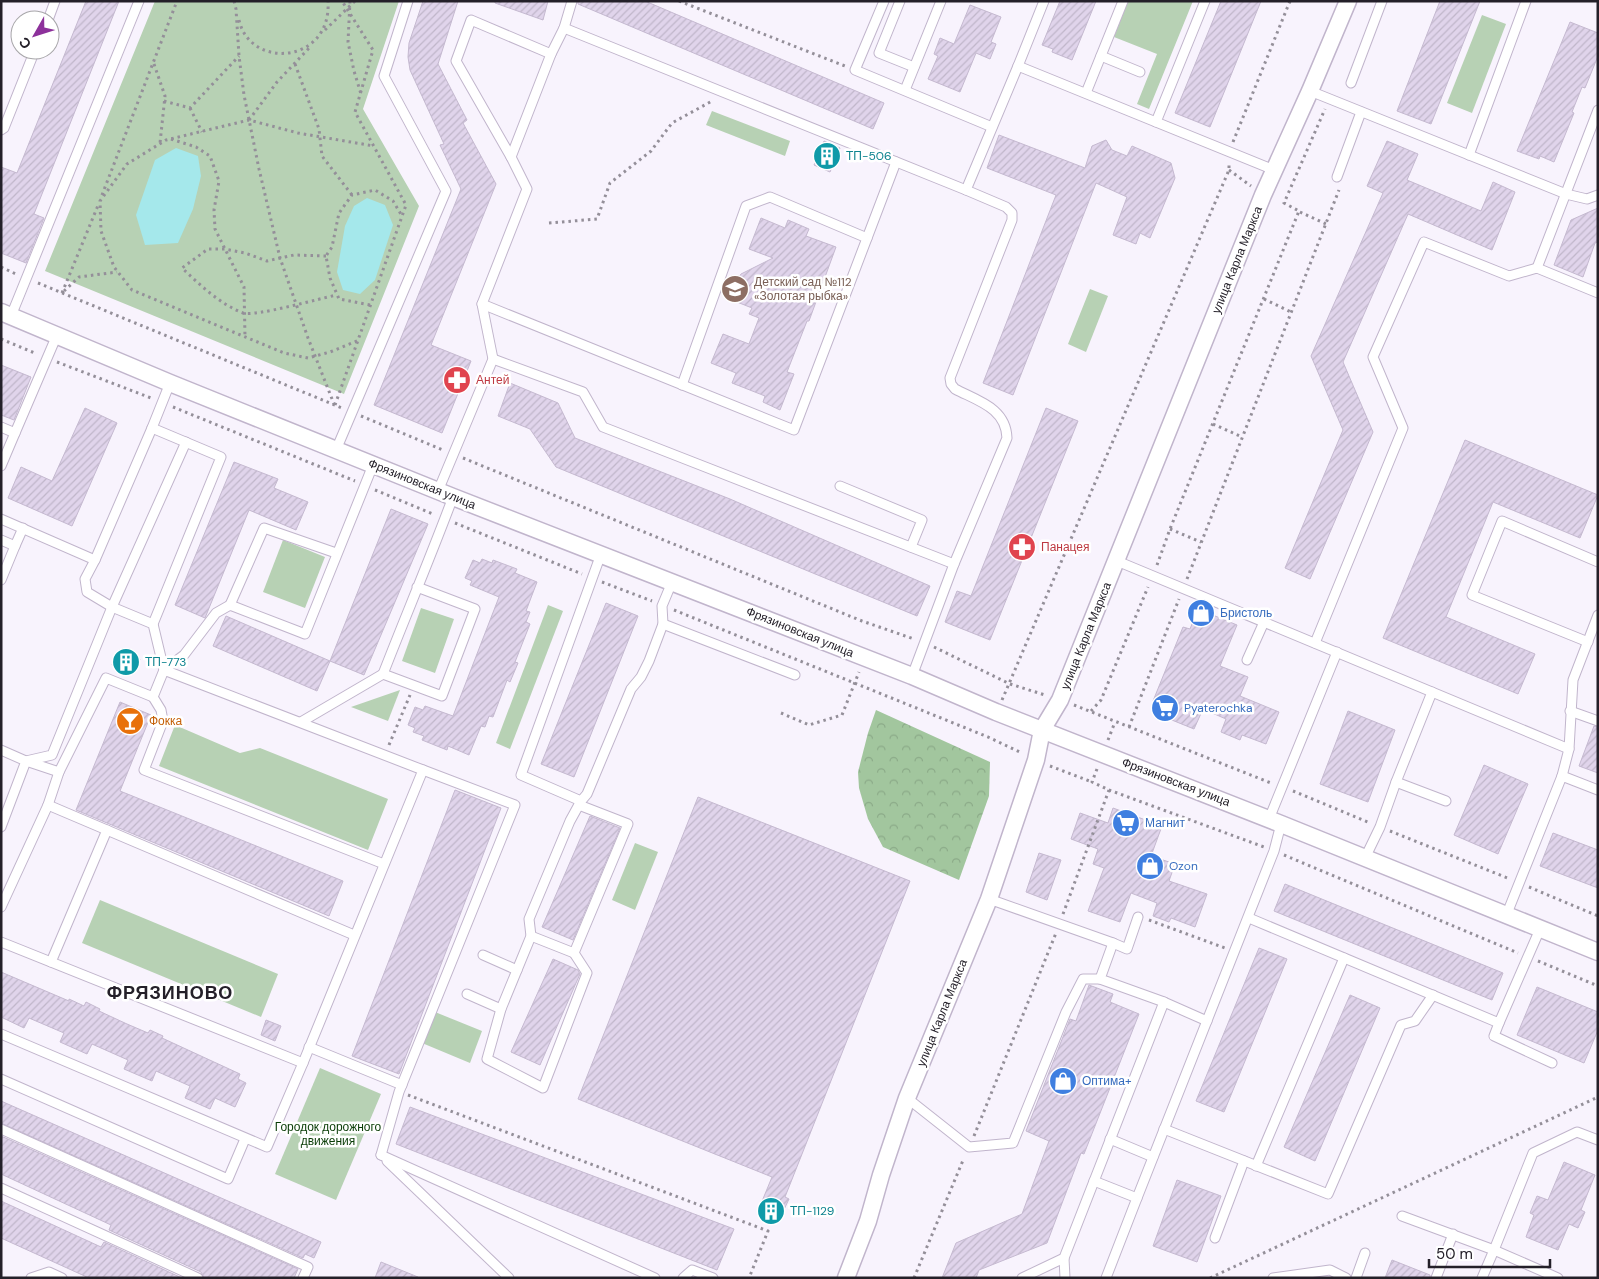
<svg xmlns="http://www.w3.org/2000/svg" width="1599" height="1279" font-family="'DM Sans',sans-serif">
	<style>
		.forest { fill: url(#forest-crowns) }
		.park { fill: #b7d1b4 }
		.water { fill: #a5e8eb }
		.building { fill: url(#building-hatch); stroke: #c5b9d0 }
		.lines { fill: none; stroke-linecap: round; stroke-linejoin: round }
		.lane-casing { stroke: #c1b5cc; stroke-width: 11 }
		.street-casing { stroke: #c1b5cc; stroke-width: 19 }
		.path { stroke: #948f99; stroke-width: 3; stroke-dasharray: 2.5 4; stroke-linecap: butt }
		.lane { stroke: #fff; stroke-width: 9 }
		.street { stroke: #fff; stroke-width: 16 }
		.labels { text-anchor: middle; stroke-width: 5; stroke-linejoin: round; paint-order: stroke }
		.culture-label { font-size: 12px; fill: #0d838f; stroke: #fff; text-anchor: start }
		.street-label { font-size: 12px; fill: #242029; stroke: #fff }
		.education-label { font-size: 12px; fill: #785e54; stroke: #fff; text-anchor: start }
		.health-label { font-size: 12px; fill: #be3a42; stroke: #fff; text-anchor: start }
		.shop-label { font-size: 12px; fill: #366cbe; stroke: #fff; text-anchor: start }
		.food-label { font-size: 12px; fill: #c56008; stroke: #fff; text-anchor: start }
		.park-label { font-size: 12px; fill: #093c06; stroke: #fff }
		.district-label { font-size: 18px; font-weight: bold; letter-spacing: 1px; fill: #242029; stroke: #fff }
	</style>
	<defs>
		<pattern id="forest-crowns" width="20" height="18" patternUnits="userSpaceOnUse" patternTransform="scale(1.25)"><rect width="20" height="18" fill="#a2c69e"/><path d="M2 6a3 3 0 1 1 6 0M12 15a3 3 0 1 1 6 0" fill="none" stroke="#8baa88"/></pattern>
		<pattern id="building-hatch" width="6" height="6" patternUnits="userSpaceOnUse" patternTransform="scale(1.25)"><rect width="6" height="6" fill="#e0d4eb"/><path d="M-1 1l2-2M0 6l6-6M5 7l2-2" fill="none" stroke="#c0b6ca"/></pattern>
	</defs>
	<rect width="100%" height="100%" fill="#f8f3fd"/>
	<path class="forest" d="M876,710L990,762L989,796L959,880L883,847L868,819L859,788L858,772L868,733Z"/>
	<g class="park">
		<path d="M155,1H399L363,109L419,206L344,394L45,271Z"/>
		<path d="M1128,1H1193L1149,109L1137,104L1157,54L1114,37Z"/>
		<path d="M1482,15L1506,24L1472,113L1447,103Z"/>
		<path d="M712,111L790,141L785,156L706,125Z"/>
		<path d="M1090,289L1108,296L1086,352L1068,344Z"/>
		<path d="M283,540L325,557L305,608L263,592Z"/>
		<path d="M548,605L563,611L510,749L496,743Z"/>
		<path d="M421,608L454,619L435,673L402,661Z"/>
		<path d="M400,690L388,721L351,707Z"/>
		<path d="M175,725L240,753L260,748L388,799L368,850L159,766Z"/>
		<path d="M635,843L658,852L635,910L612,900Z"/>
		<path d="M100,900L278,974L261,1017L82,943Z"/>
		<path d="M435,1012L482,1031L470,1063L422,1043Z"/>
		<path d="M320,1068L381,1094L336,1200L275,1174Z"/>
	</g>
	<g class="water">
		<path d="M176,148L198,156L201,176L193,209L178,243L145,245L136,215L155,160Z"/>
		<path d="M367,198L385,205L393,225L375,280L360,294L343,290L337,272L345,226L354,206Z"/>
	</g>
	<g class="building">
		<path d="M86,1H119L34,214L44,218L26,263L1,253V167L17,173Z"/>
		<path d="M423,1H458L438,64L467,120L463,123L496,184L431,345L471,361L442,433L374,405L461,189L440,145L444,144L410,70L408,57L409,43Z"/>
		<path d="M495,1H548L543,20L495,3Z"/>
		<path d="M578,1H645L884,103L873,129L578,4Z"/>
		<path d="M1060,1H1096L1072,60L1052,52L1053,49L1042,45Z"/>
		<path d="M1221,1H1261L1210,127L1175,113Z"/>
		<path d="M1440,1H1480L1431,124L1397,111Z"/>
		<path d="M970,5L1001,17L991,42L996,44L990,59L976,53L960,92L928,79L938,56L934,54L940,38L954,44Z"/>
		<path d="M1570,22L1598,33V56L1585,88L1582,87L1572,112L1574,113L1554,162L1540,156L1539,159L1517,151Z"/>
		<path d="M999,135L1085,168L1092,146L1106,140L1112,150L1127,156L1132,146L1171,163L1175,178L1150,238L1140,233L1136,244L1113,235L1127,197L1096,183L1013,395L983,383L1056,195L987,168Z"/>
		<path d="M824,141L840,148L830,172L814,165Z"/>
		<path d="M1387,141L1418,154L1407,180L1481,211L1493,182L1515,192L1492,250L1408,214L1343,362L1373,432L1310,579L1285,568L1343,430L1311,356L1383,193L1367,186Z"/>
		<path d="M1598,208V242L1595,243L1583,277L1554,265L1571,220Z"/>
		<path d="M761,218L785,228L788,220L809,229L806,236L836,247L809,321H807L787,372L794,374L780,410L763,402L765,396L732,383L736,373L711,363L723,334L749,344L759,318L749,314L752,308L737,302L734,293L735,283L741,274L773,258L749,249Z"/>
		<path d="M1,365L31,377L14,420L1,415Z"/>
		<path d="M510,383L558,403L575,438L730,499L930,586L917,616L556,467L530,429L498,416Z"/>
		<path d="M85,408L117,423L72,526L8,498L21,467L52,481Z"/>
		<path d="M1046,408L1078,421L990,640L945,622L957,591L971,596Z"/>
		<path d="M1465,440L1598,495L1580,538L1493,502L1446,617L1535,654L1518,694L1383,638Z"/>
		<path d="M234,462L278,479L274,488L308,502L296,530L249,510L205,618L175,605Z"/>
		<path d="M391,509L428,524L364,675L330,661Z"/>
		<path d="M482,559L492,563L493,560L517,569L515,573L537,582L526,611L530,612L526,622L530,624L515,662L518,663L510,682L507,680L493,717L489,716L485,727L481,726L469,755L448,746L447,750L422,740L424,736L413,732L415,728L408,725L415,707L423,710L425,706L453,716L499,597L470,585L472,581L465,578L473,560L480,563Z"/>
		<path d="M606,603L638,616L574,777L541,764Z"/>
		<path d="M1198,609L1237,625L1220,666L1248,677L1240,696L1279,712L1266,744L1242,735L1240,740L1221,732L1226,719L1203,709L1194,729L1162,716L1157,703L1153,701L1183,627L1190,629Z"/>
		<path d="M226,616L330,661L317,691L213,646Z"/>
		<path d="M119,650L140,659L133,674L112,665Z"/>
		<path d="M120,702L151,715L120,791L343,881L329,916L76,810Z"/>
		<path d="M1348,711L1395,730L1368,802L1320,784Z"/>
		<path d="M1594,726L1598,727V773L1579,766Z"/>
		<path d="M1484,765L1528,784L1498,854L1454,835Z"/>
		<path d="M455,790L501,808L399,1074L352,1056Z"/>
		<path d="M698,797L910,881L785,1197L789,1199L779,1220L758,1211L772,1177L578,1099Z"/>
		<path d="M1113,808L1162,826L1151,856L1175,864L1169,881L1207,894L1195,927L1171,918L1169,922L1153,916L1157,903L1131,893L1120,922L1088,911L1104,868L1093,864L1098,849L1071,839L1080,813L1108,823Z"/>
		<path d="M590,816L620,828L573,940L542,927Z"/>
		<path d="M1553,833L1598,850V888L1540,866Z"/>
		<path d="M1039,853L1061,860L1047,900L1026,892Z"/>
		<path d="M1285,884L1503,973L1492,1000L1274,911Z"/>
		<path d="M1259,948L1287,959L1224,1112L1196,1101Z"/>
		<path d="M553,959L578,970L580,974L540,1065L511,1052Z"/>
		<path d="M1,972L69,1001V999L84,1006L86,1002L100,1009L99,1011L127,1024L148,1033L150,1030L163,1036L162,1038L240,1074L238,1079L246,1083L235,1107L215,1098L210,1109L185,1098L190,1086L156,1071L152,1081L124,1069L128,1060L92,1044L87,1054L60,1042L64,1033L29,1018L24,1028L1,1017Z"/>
		<path d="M1089,985L1113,994L1110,1002L1139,1014L1084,1154L1081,1153L1047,1243L979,1270L976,1278H942L956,1243L1022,1214L1049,1141L1026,1131L1070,1019L1076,1021Z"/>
		<path d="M1537,987L1598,1012V1030L1584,1063L1517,1035Z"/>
		<path d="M1350,995L1380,1008L1315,1161L1284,1147Z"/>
		<path d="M266,1020L281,1026L275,1041L261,1035Z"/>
		<path d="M1,1101L321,1242L314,1258L305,1254L303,1258L1,1123Z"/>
		<path d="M410,1107L734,1229L717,1270L396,1144Z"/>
		<path d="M1,1136L298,1269L294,1278H204L201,1272L109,1230L111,1225L1,1174Z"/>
		<path d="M1564,1162L1595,1175L1581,1210L1585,1212L1578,1228L1569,1224L1558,1250L1526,1237L1534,1215L1530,1213L1537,1196L1548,1200Z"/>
		<path d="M1177,1180L1221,1196L1197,1262L1153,1246Z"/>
		<path d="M1,1201L101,1247L104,1242L182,1278H89L1,1238Z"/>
		<path d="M1392,1260L1430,1275V1278H1385Z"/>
		<path d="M381,1262L418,1277V1278H375Z"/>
	</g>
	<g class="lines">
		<g class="lane-casing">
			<g id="lane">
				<path d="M884,1L855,70L992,127"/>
				<path d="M900,1L879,53L914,67"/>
				<path d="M48,20L55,1"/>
				<path d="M564,28L966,190L1006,207L1012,213V220L950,378L951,384L955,389C978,401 1006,408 1007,438L954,564L912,676"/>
				<path d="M1101,56L1140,72"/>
				<path d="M1018,66L1044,1"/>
				<path d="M1351,83L1382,1"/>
				<path d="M905,90L941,1"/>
				<path d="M1310,91L1566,194L1587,199L1598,195"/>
				<path d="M1086,93L1123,1"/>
				<path d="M1156,122L1205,1"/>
				<path d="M1,130L4,128L35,50"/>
				<path d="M1469,155L1526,1"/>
				<path d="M511,157L456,61L471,20L551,54"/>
				<path d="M1337,177L1361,112"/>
				<path d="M966,190L1018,66L1274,170"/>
				<path d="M1537,268L1598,110"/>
				<path d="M482,304L794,430L896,162"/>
				<path d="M11,316L139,1"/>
				<path d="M493,359L583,392L603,427L954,564"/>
				<path d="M170,383L152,428L95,560L85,579L87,592L112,607L153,624L164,670L184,655L216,613L230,605L305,634L373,465"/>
				<path d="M682,385L746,206L770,197L867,238"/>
				<path d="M1,427L15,433L57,335"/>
				<path d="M152,428L221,457L153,624"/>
				<path d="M336,450L446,191L384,76L408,1"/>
				<path d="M1,466L15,433"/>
				<path d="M840,486L922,520L911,547"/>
				<path d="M438,491L493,359L482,304L527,189L511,157L551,54L564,28L572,1"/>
				<path d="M1,519L95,560"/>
				<path d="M1,540L15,546L1,580"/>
				<path d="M15,546L23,528"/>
				<path d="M601,554L521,775L581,801L587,794L631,689L641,677L649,661L663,624L662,606L672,582"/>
				<path d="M1117,561L1569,749L1573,680L1598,615"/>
				<path d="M417,587L475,609L442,696L383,674C406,615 431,556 453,497"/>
				<path d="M230,605L264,528L336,553"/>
				<path d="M663,624L795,675"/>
				<path d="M1588,642L1472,595L1502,521L1598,562"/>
				<path d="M1315,643L1403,428L1373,357L1424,242L1509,276L1537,268L1598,293"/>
				<path d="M1247,660L1264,622"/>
				<path d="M153,697L161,710L163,721L144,770L384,864"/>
				<path d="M1570,711L1598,721"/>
				<path d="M301,722L383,674"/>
				<path d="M1,750L26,761L59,772"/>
				<path d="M1562,776L1569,749"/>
				<path d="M1396,782L1446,801"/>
				<path d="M48,805L354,935"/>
				<path d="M1269,819L1337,652"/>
				<path d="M1,827L26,761L52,755L112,607L186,442"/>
				<path d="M1365,858L1380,827L1396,782L1432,692"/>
				<path d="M989,899L1113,943L1100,979L1164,1002"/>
				<path d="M1,907L48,805L59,772L106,678L153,697L164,670L423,770L303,1063L267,1147L1,1034"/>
				<path d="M1506,916L1562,776L1598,790"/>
				<path d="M1249,918L1499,1023L1540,929"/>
				<path d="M531,936L574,953L628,824L579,805"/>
				<path d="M1,942L303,1063"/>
				<path d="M1113,943L1127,949L1138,917"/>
				<path d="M574,953L587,973L543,1088L487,1059L501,1009L531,936L529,919L570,821L581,801"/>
				<path d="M483,955L517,970"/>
				<path d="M51,962L107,830"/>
				<path d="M467,994L501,1009"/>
				<path d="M1499,1023L1494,1036L1552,1063"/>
				<path d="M309,1047L402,1085"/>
				<path d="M1,1079L228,1179L245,1139"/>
				<path d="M907,1098L969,1147L1013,1143L1066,1012L1083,979H1100"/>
				<path d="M1,1129L308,1267L303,1278"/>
				<path d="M1164,1129L1328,1194L1401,1025L1415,1021L1433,995"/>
				<path d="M1110,1139L1153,1157"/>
				<path d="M381,1155L399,1092L515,805L423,770"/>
				<path d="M381,1155L655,1278"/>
				<path d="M387,1161L509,1278"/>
				<path d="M1256,1166L1344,958"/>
				<path d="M1094,1181L1137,1198"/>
				<path d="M1,1188L198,1278"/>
				<path d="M1402,1216L1494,1250L1533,1153L1577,1132L1598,1140"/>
				<path d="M1215,1238L1244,1161"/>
				<path d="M1064,1258L1065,1278"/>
				<path d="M31,1278L49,1272L62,1278"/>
				<path d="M683,1278L692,1270L713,1278"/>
				<path d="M1022,1278L1064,1258L1164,1002L1207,1021"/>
				<path d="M1106,1278L1137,1198L1274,851L1281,824"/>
				<path d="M1273,1278L1330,1270L1346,1278"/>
				<path d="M1356,1278L1365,1253"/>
				<path d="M1436,1278L1453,1234"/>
				<path d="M1482,1278L1494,1250L1558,1278"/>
			</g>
		</g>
		<g class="street-casing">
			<g id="street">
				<path d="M1,312L170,383L453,497L912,676L996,712L1281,824L1598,952"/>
				<path d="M846,1278L868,1221L881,1175L907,1098L989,899L1036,760L1042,730L1060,700L1263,195L1310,91L1348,1"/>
			</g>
		</g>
		<g class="path">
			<path d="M234,1L236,9L239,56L244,95L259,169L280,258L308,338L334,404"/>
			<path d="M350,1L348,42L354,71L361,94"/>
			<path d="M679,1L845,66"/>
			<path d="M239,20C250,70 332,64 328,1"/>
			<path d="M325,30L355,1"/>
			<path d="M154,64L165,96L160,143"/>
			<path d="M295,64L319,129L322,156L352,195"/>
			<path d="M164,101L190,108L239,56"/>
			<path d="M190,108L202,132"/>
			<path d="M249,120L277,82L311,46"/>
			<path d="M171,139L196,147L210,156L219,181L214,210L215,229L244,287L245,337"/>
			<path d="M1233,142L1290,1"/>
			<path d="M1229,170L1251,186"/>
			<path d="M102,195L177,1"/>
			<path d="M1300,212L1326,224"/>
			<path d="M549,223L597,219L610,183L651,151L672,123L712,101"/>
			<path d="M326,256L294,255L267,261L245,253L225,249H208L182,268C200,285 220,304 243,313C255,317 321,298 337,295"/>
			<path d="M1,267L16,274"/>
			<path d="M38,283L342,408"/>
			<path d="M64,291L79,277L117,272"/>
			<path d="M62,293L99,203"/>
			<path d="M1264,299L1291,312"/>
			<path d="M370,305L339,299L330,278L326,256L332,247L339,213L352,195L375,190L393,201L402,216"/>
			<path d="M1,339L37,354"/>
			<path d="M357,341L330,352L308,358L284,353L132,290L114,267L101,231L100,201L127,164L166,140L249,120L298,133L374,146"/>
			<path d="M57,362L151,398"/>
			<path d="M335,405L406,205L355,112L373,50L342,1"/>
			<path d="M173,407L355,481"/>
			<path d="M361,416L443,450"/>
			<path d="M1213,424L1242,437"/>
			<path d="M463,458L862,621L914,639"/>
			<path d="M375,490L433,514"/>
			<path d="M455,523L582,574"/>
			<path d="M1170,529L1201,542"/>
			<path d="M1157,565L1170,529L1299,211L1284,203L1325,109"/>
			<path d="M1187,579L1339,190"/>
			<path d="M602,582L652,601"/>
			<path d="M674,610L988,737L1022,753"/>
			<path d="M934,647L1010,684L1045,695"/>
			<path d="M1002,700L1229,170V165"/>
			<path d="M1074,705L1271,783"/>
			<path d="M1091,711L1101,700L1148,587"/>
			<path d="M781,713L809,725L842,715L859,672"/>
			<path d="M1129,727L1179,599"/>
			<path d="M1108,740L1115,722"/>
			<path d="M389,745L410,695"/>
			<path d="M1050,766L1092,782"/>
			<path d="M1097,769L1092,782L1109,790L1264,847"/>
			<path d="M1293,791L1370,823"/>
			<path d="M1390,831L1510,879"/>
			<path d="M1284,855L1518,953"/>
			<path d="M1529,887L1598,916"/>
			<path d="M1063,914L1109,790"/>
			<path d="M1149,920L1225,948"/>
			<path d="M1538,961L1598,986"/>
			<path d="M408,1095L768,1231L749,1278"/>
			<path d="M974,1136L1056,933"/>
			<path d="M914,1278L964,1158"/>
			<path d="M1210,1278L1598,1097"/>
		</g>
		<use href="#lane" class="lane"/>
		<use href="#street" class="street"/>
	</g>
	<defs>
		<g id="building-disc" transform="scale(1.4375)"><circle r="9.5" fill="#0f9aa8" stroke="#fff"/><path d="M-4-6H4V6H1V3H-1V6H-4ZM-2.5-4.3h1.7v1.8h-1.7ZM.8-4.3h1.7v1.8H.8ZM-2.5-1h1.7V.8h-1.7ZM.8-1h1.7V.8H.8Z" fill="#fff"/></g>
		<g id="school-disc" transform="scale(1.4375)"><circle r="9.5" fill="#8d6e63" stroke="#fff"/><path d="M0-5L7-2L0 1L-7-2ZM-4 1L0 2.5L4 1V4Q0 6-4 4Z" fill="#fff"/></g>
		<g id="pharmacy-disc" transform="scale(1.4375)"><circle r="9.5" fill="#e0444e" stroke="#fff"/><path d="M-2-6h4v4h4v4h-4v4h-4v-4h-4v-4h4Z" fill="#fff"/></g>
		<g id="shop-disc" transform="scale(1.4375)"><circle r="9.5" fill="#3f7fe0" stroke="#fff"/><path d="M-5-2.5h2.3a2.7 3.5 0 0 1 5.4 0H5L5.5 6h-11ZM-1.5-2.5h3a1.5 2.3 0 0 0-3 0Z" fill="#fff"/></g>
		<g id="supermarket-disc" transform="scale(1.4375)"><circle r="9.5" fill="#3f7fe0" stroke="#fff"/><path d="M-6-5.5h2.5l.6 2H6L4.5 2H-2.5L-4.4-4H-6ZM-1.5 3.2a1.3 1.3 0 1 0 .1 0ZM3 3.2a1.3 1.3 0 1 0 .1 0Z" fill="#fff"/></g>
		<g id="bar-disc" transform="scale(1.4375)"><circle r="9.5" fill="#e8710a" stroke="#fff"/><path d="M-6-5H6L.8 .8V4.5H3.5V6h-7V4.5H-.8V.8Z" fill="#fff"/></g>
	</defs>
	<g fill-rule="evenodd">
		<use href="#building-disc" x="827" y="156"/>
		<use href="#school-disc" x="735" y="289"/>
		<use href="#pharmacy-disc" x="457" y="380"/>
		<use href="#pharmacy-disc" x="1022" y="547"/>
		<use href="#shop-disc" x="1201" y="613"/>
		<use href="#building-disc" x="126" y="662"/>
		<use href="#supermarket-disc" x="1165" y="708"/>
		<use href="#bar-disc" x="130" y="721"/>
		<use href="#supermarket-disc" x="1126" y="823"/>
		<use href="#shop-disc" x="1150" y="866"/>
		<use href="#shop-disc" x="1063" y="1081"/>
		<use href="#building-disc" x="771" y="1211"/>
	</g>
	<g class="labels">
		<g class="culture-label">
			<text x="846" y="160">ТП-506</text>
			<text x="145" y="666">ТП-773</text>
			<text x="790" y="1215">ТП-1129</text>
		</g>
		<g class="street-label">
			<text transform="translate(1237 260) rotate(-68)" y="4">улица Карла Маркса</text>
			<text transform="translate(422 484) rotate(22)" y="4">Фрязиновская улица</text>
			<text transform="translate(800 632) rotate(22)" y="4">Фрязиновская улица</text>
			<text transform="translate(1086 636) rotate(-68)" y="4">улица Карла Маркса</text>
			<text transform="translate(1176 782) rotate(21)" y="4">Фрязиновская улица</text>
			<text transform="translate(942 1013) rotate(-68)" y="4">улица Карла Маркса</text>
		</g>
		<g class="education-label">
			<text x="754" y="286">Детский сад №112<tspan x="754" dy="14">«Золотая рыбка»</tspan></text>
		</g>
		<g class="health-label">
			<text x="476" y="384">Антей</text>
			<text x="1041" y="551">Панацея</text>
		</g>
		<g class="shop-label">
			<text x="1220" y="617">Бристоль</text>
			<text x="1184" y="712">Pyaterochka</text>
			<text x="1145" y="827">Магнит</text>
			<text x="1169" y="870">Ozon</text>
			<text x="1082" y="1085">Оптима+</text>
		</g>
		<g class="food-label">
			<text x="149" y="725">Фокка</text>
		</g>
		<g class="park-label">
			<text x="328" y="1131">Городок дорожного<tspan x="328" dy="14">движения</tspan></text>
		</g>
		<g class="district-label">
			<text x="170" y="999">ФРЯЗИНОВО</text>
		</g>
	</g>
	<rect width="1599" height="1279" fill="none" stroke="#242029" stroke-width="5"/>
	<g transform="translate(35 35) rotate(231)"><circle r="24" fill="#ffffff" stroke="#a7a6a9"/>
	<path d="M0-4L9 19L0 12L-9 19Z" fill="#8d319b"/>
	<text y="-8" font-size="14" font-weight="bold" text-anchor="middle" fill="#242029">С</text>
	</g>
	<path d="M1429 1259v8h121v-8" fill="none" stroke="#242029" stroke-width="2.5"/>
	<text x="1436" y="1259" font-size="15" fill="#242029" stroke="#ffffff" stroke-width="4" paint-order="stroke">50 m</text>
</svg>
